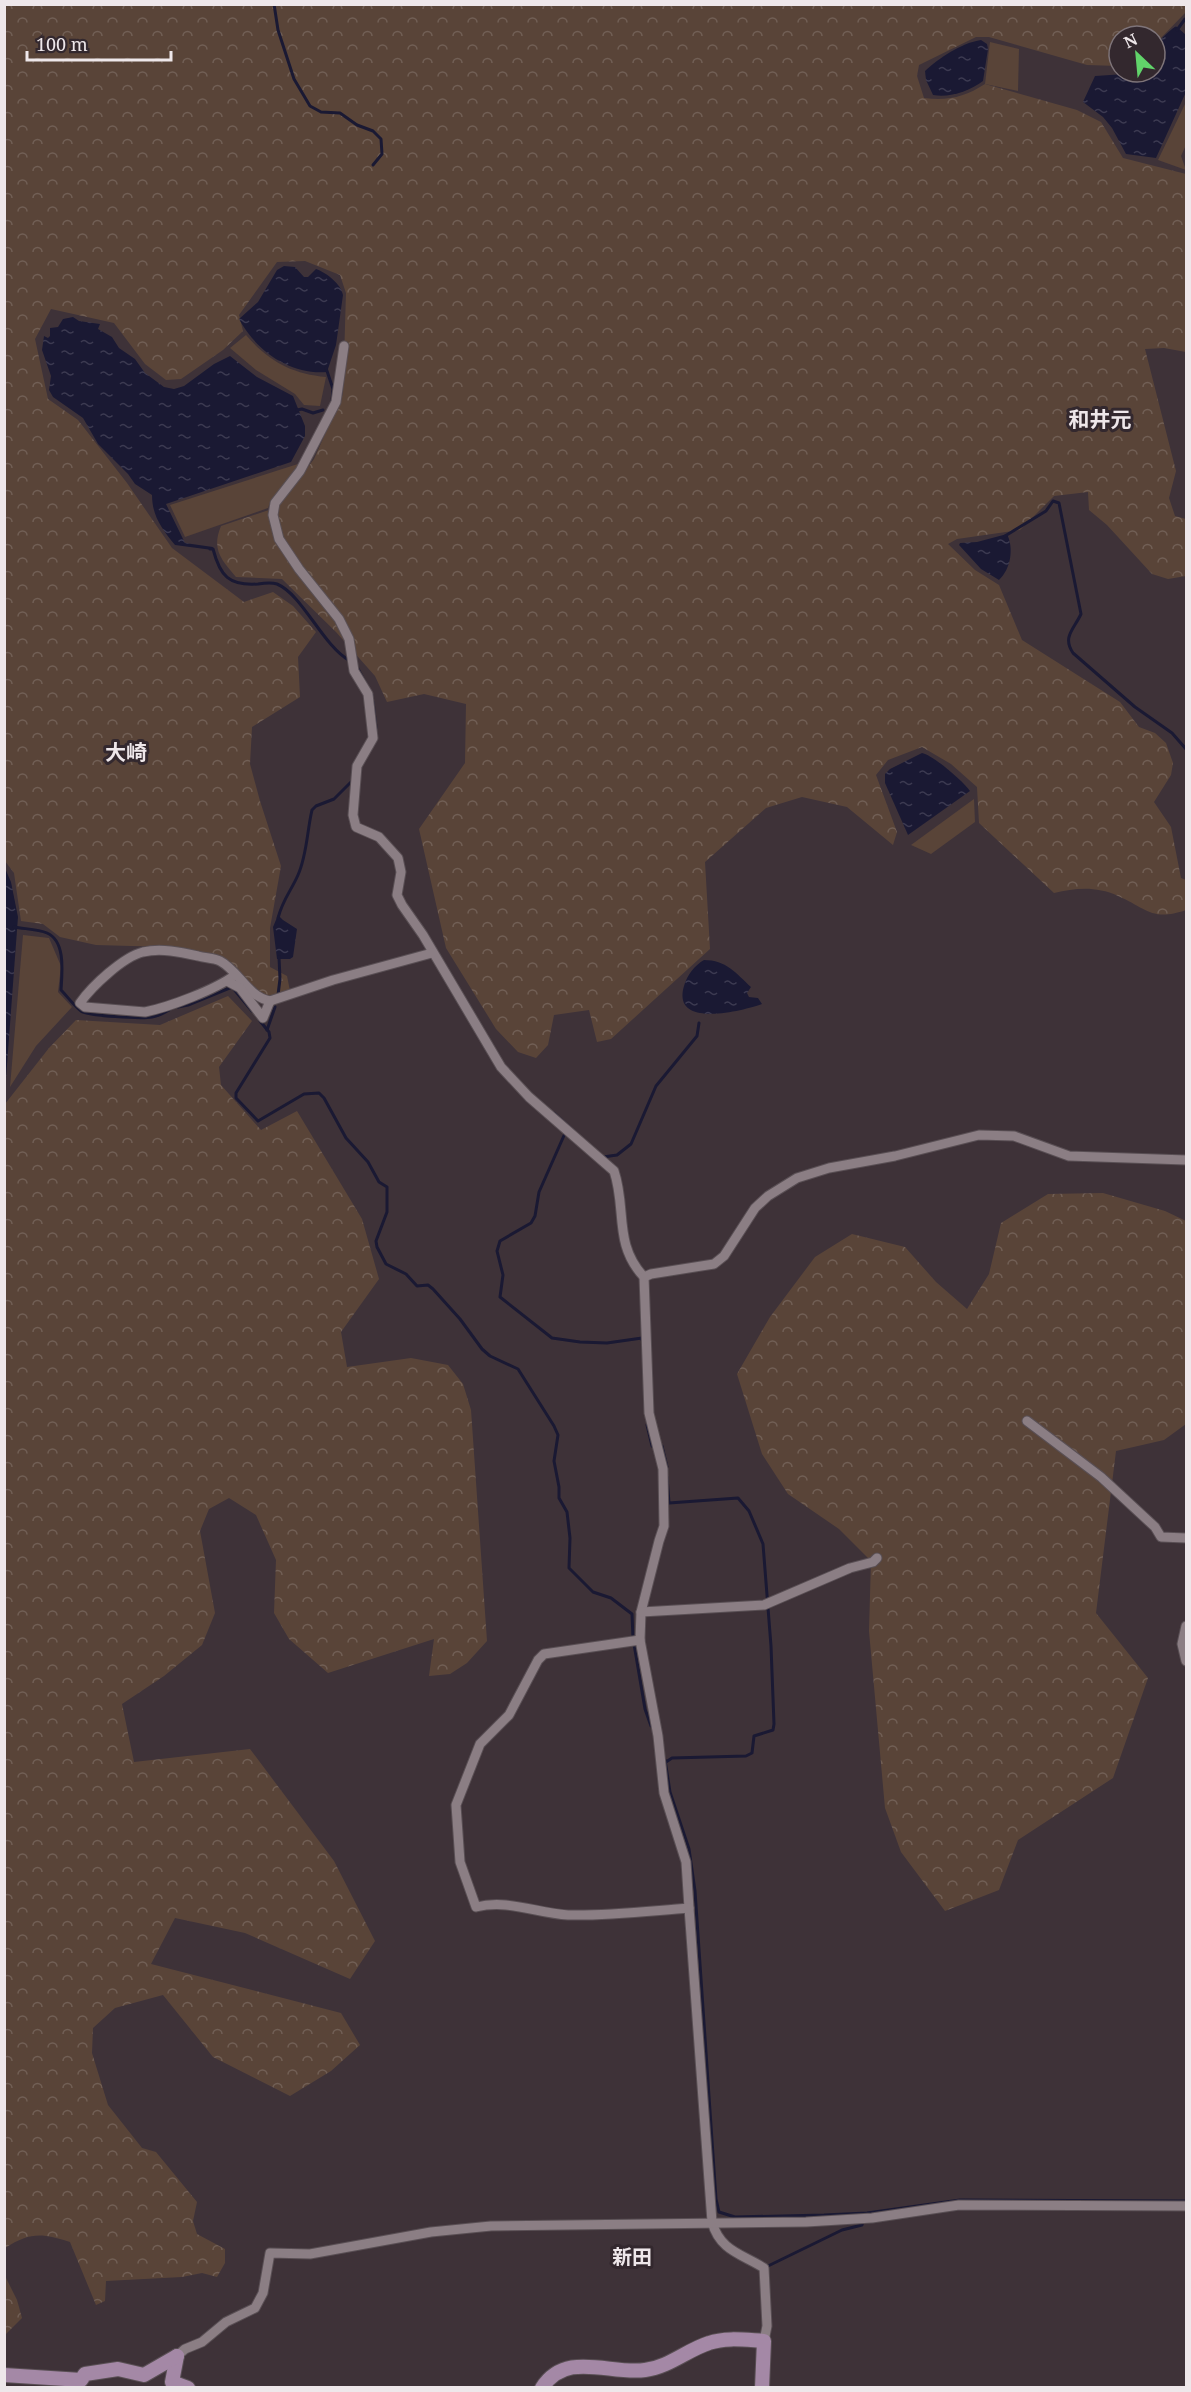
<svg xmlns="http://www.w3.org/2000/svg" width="1191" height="2392" font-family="'Noto Serif','Noto Sans JP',serif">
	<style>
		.green { fill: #594438 }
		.forest { fill: url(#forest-crowns) }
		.water { fill: url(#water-ripples) }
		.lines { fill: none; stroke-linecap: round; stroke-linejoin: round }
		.stream { stroke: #1a1933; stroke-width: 3 }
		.minor-casing { stroke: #594f54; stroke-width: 11 }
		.secondary-casing { stroke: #594f54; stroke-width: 16 }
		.minor { stroke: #8b7e84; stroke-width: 9 }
		.secondary { stroke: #a488a6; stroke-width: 14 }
		.labels { text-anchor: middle; stroke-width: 6; stroke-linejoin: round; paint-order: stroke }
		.neighbourhood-label { font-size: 20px; font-weight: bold; fill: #eee7ea; stroke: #33282e }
		.quarter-label { font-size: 21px; font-weight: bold; fill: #eee7ea; stroke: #33282e }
	</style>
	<defs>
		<pattern id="forest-crowns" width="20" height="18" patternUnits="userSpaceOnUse" patternTransform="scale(1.5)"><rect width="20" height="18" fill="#594438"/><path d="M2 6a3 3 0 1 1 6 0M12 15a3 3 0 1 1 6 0" fill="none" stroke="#715f55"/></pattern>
		<pattern id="water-ripples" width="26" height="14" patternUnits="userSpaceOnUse" patternTransform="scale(1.5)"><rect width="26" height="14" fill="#1a1933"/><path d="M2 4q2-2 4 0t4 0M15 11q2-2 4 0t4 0" fill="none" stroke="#3c3a51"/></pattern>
	</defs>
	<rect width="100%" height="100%" fill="#3e3238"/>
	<g class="green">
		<path d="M990,42L1019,49L1018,91L985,84Z"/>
		<path d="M1186,102V145L1181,156L1186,170L1158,160Z"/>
		<path d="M246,335C268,361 292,374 326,377L320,406L304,405L295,394L256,370L230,348Z"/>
		<path d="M301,463L271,500L268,508L185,537L170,505Z"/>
		<path d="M974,799L975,822L931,854L911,845Z"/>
		<path d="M23,935L49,938L61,966L58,992L72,1007L36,1046L10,1087Z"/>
	</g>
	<g class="forest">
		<path d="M5,5H1186V12L1155,44V36H1119V66L1087,65L989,37H976L919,65L917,76L924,98C948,101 965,97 985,84L1077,110L1101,122L1123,158L1186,174V352L1164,348L1145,349L1176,471L1169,498L1175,516L1186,519V576L1168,579L1152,574L1107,525L1089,510L1088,492L1054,496L1020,530L957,539L948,544L975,570L999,585L1022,640L1120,702L1139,727L1155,733L1166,743L1173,763L1171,775L1154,802L1171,827L1181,878L1186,880V910C1152,922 1146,908 1118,896C1096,886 1076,888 1054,893L979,823L977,787L951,764L922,747L888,760L876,775L897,832L893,845L847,807L802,797L766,808L705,862L710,949L611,1039L597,1042L589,1010L554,1015L548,1045L536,1058L518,1052L496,1029L446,948L419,829L465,763L466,704L424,694L387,702L375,676L336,632L282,579L236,577C222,560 211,550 221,526L278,507L314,459L343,394L346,293L340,275L305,261L277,262L239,315L243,331L223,350L181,379L166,380L145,364L114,323L51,309L35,339L48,399L78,420L127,483L172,548L244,602L273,592L293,606L316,632L298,657L300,697L252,727L250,764L260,801L281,866L270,928V967L287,976L290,991L264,997L218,955L169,947L96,945L60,937L43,924L21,921L14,873L5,861Z"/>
		<path d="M228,996L252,1021L219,1067L221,1085L261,1130L297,1111L362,1219L379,1279L341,1332L347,1367L411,1358L448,1365L463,1384L471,1410L487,1641L467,1663L450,1674L429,1676L434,1639L328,1673L289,1639L274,1613L276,1560L256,1515L229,1498L209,1509L200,1531L215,1613L202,1645L164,1676L122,1704L134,1762L250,1749L334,1861L375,1941L350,1979L245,1933L175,1918L151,1964L341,2013L360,2045L331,2071L290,2096L213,2057L163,1995L115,2008L93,2028L92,2053L108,2105L142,2148L156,2152L197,2202L193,2221L197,2234L225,2249V2263L217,2277L202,2273L182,2277L106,2281L105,2301L96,2305L70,2242C42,2233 30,2232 5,2248V1104L49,1048L76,1020L160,1025Z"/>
		<path d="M1103,1193L1165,1211L1186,1221V1424L1164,1440L1116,1451L1096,1613L1148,1678L1113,1778L1018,1840L999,1890L945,1911L901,1852L885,1808L869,1631L871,1561L839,1529L788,1494L762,1454L737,1374L770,1317L815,1257L852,1234L905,1247L936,1282L967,1309L989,1274L1001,1223L1048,1194Z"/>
		<path d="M4,2274L17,2300L22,2318L5,2335Z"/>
	</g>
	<g class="water">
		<path d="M1176,26L1186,35V92L1156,158L1126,154L1112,128L1103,117L1083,102L1095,76L1155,72C1155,46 1155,42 1176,26Z"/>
		<path d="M981,40L987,44L988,49L983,81C970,91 950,98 933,95L926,80L925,71C939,58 961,43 981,40Z"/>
		<path d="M284,266L295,267L304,277H308L316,269C327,273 341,284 343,295L336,345L327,372C290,375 256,351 239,319L258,302L277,270Z"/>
		<path d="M73,317L79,321L100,324L98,329L112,337L119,348L135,359L145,373L164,387L174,389L184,386L214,364L230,356L257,377L293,396L305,426V436L291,462L166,504L185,543L213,547L212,550L175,545C162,529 152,516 152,495L135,484L128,474L98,444L83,418L53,397L49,390L51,376L42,350L44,336L48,338L50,336V328L58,327L63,319Z"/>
		<path d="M1007,534C1014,548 1011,569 999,580L981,569L959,545L960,543L977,542Z"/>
		<path d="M922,753C933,755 963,781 970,791L908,835L885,783V774L890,769Z"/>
		<path d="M4,866L11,882L18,917L5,1092Z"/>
		<path d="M278,915L283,920L297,929L293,957L290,959H277L273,927Z"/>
		<path d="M704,960C726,960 736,973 751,987L747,993L749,997L758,998L762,1004C743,1011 671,1029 684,986C687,975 695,965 704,960Z"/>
	</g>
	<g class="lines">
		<g class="stream">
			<path d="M274,4L278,30L294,79L310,106L321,112L340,113L357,125L373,131L381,139L382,154L373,165"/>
			<path d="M1177,30L1185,19L1186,20"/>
			<path d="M326,368L333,389L332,401"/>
			<path d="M297,410L302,409L313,413L323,410"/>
			<path d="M1005,536L1046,511L1053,501L1059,503L1081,614C1074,629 1062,637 1073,653L1135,707L1172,733L1186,749"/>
			<path d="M210,549H213C220,576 229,586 258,584C264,583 271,582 277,584C303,595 322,645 350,661"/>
			<path d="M357,667L372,695"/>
			<path d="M373,702L376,728"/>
			<path d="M278,918C283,899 291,891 298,875C307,855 307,831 312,810L316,806L334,799L352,781"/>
			<path d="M14,927C24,929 38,929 47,933C66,941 62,973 61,990C67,996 74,1006 81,1011C88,1016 142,1019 152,1017C158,1016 164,1013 169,1010"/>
			<path d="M278,995L280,979L279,957"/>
			<path d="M178,1007L188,1005L232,987L252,1011"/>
			<path d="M260,1021L269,1032L270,1038L236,1093V1098L258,1121L304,1094L319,1093L324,1098L346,1138L368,1162L379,1182L387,1187V1212L376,1241L377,1247L386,1264L406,1274L417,1286L428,1285L433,1289L460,1319L482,1349L490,1356L518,1369L554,1426L558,1435L554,1461L559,1487V1498L567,1512L570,1538L569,1568L593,1592L611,1598L632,1614L633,1638"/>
			<path d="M267,1030L275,1007"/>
			<path d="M554,1113L574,1131"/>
			<path d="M566,1131L539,1192L535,1216L531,1223L500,1241L497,1251L503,1275L500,1297L552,1338L580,1342L607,1343L642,1338V1340"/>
			<path d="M603,1157L617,1155L631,1144L656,1086L697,1036L699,1023"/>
			<path d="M647,1425L652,1446"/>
			<path d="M662,1446L667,1467"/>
			<path d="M634,1644L645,1709L651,1726"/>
			<path d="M665,1760L670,1792L689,1849L695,1891L716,2199L719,2212L735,2217L824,2215L867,2213L960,2200L1186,2201"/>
			<path d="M666,1762L672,1758L746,1756L752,1753L754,1736L773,1730L774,1724L771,1646L763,1544L749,1511L738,1498L669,1503L667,1477"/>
			<path d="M768,2266L842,2230L862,2225L863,2221"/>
		</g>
		<g class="minor-casing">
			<g id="minor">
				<path d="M344,346L336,402L300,471L275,503L273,515L279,539L299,569L339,619L349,639L354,671L368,694L373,738L357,766L353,815L356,827L379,837L398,858L401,872L397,895L402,905L423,935L501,1067L529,1097L614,1171C627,1209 613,1244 644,1277L649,1413L663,1469L664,1526L659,1541L641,1612L640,1640L658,1736L664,1793L686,1862L689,1908L712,2222C720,2251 742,2254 764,2268L767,2326L764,2341"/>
				<path d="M235,975C215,990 169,1007 145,1012L85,1007L80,1003C92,986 123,957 143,952C161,948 180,952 198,956C205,958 214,958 220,961C239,971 248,997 270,1001L333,980L432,953"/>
				<path d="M227,981L240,988L263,1018L270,1001"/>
				<path d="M644,1277L651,1274L714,1264L724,1256L755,1208L768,1196L797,1178L829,1168L895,1156L979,1135L1014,1136L1069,1156L1186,1160"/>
				<path d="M1027,1421L1101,1477L1155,1527L1161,1537L1186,1538"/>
				<path d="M641,1612L764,1605L850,1568L873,1562L877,1558"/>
				<path d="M1186,1626L1182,1644L1186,1661"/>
				<path d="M640,1640L544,1654L538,1660L509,1715L480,1744L456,1805L460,1862L476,1907C508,1899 536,1913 568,1915C608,1916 649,1911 689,1908"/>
				<path d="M177,2356L185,2349L202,2342L226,2322L255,2308L263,2293L270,2253L310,2254L431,2232L491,2226L806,2222L872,2218L959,2205L1186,2206"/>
			</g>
		</g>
		<g class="secondary-casing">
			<g id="secondary">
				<path d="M177,2356L172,2382L188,2388"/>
				<path d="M4,2375L81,2380L85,2374L118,2369L144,2375L177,2356"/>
				<path d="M542,2388C566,2350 610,2375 645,2370C669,2367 687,2350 709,2343C726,2337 746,2340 764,2341L762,2388"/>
			</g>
		</g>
		<use href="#minor" class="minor"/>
		<use href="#secondary" class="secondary"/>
	</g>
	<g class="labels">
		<g class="neighbourhood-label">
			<text x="632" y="2264">新田</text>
		</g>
		<g class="quarter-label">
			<text x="1100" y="427">和井元</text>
			<text x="126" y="760">大崎</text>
		</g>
	</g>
	<rect width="1191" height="2392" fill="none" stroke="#eee7ea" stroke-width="12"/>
	<g transform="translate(1137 54) rotate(334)"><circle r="28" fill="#33282e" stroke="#7e7479" stroke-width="1.5"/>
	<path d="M0-4.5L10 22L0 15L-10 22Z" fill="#61d46a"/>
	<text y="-9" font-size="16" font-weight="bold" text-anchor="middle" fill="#eee7ea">N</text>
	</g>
	<path d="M27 51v9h144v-9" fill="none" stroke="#eee7ea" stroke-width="3"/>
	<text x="36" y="51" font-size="18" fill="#eee7ea" stroke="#33282e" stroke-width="4.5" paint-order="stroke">100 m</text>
</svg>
